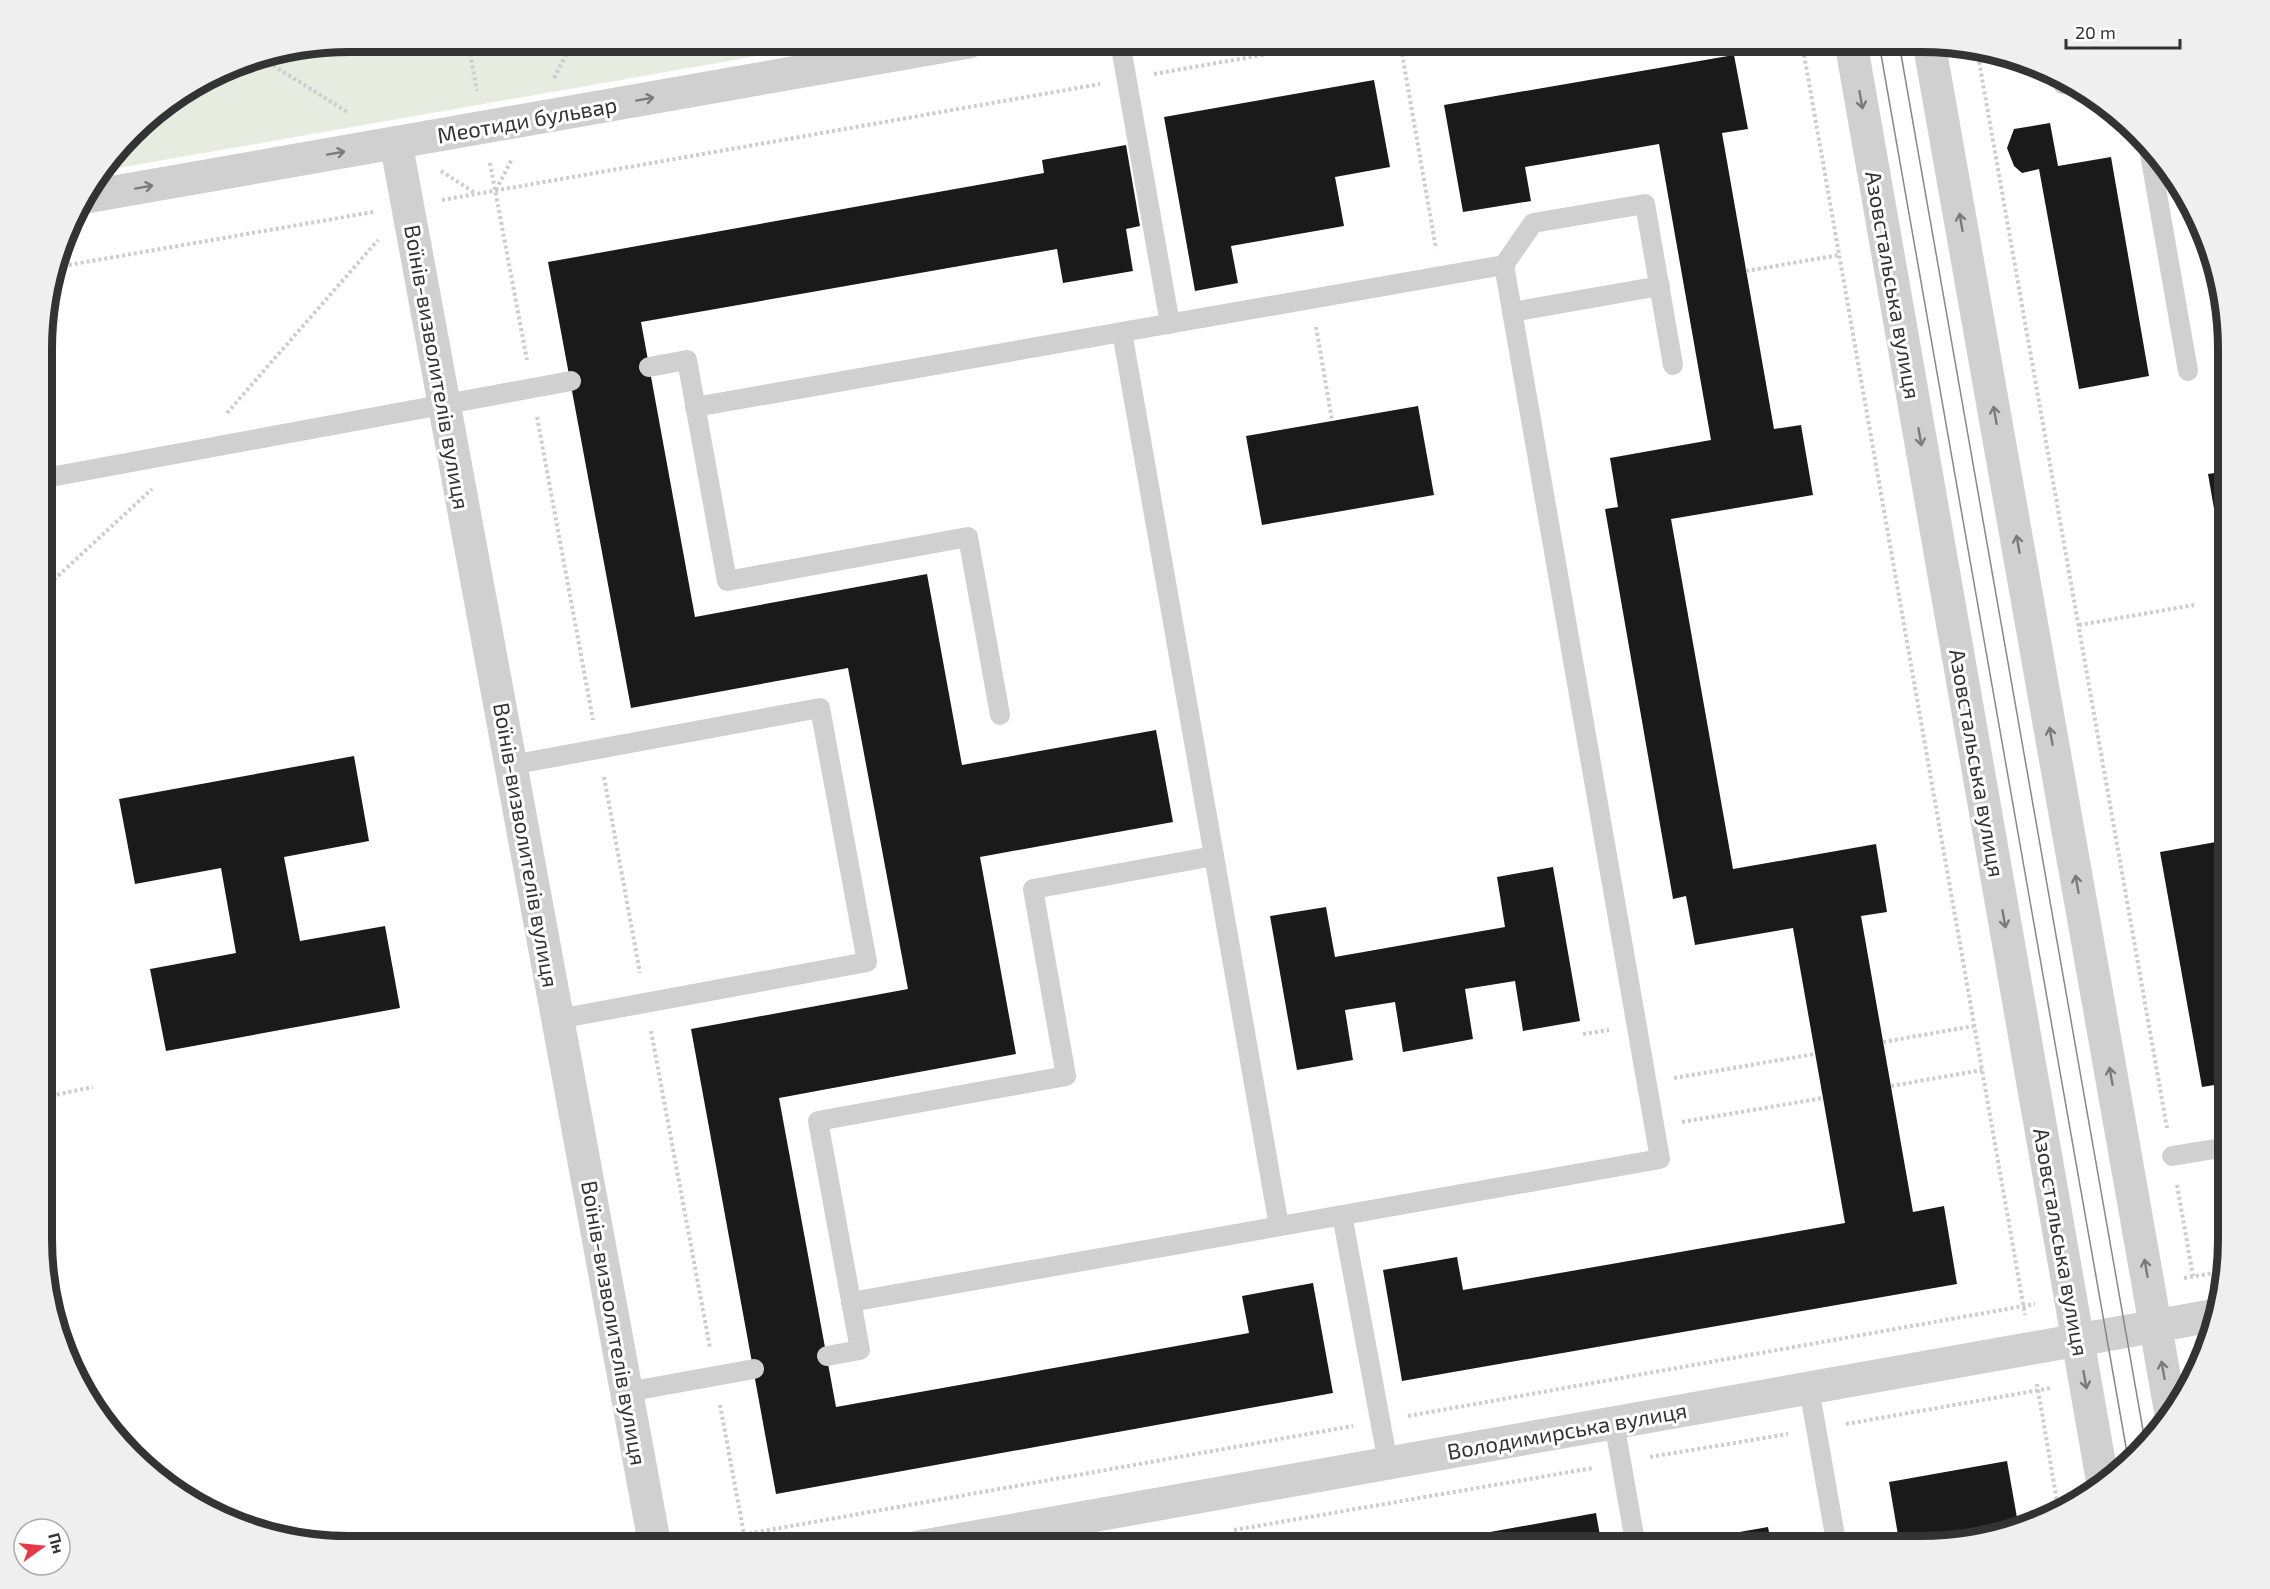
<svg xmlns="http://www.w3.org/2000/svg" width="2270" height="1589" font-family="'Exo 2',sans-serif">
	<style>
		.green { fill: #e6ecdf }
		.building { fill: #1a1a1a }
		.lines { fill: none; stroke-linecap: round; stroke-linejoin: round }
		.path { stroke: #cdcdcd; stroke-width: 4; stroke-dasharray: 3 3; stroke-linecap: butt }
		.service { stroke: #d0d0d0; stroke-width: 20 }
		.minor { stroke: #d0d0d0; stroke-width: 33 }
		.tertiary { stroke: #d0d0d0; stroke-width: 33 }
		.tram { stroke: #888; stroke-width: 1.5 }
		.oneway { stroke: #7a7a7a }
		.labels { text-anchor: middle; stroke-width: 6; stroke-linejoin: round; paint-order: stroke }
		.street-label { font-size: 22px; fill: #333; stroke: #fff }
		.rim { fill: none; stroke: #333; stroke-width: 8 }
	</style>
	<rect width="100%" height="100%" fill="#fff"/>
	<path class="green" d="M349,42H837L107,170L146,118L232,65Z"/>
	<g class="building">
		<path d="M1734,55L1748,129L1722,133L1774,429L1801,425L1813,495L1671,519L1733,869L1876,844L1887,912L1861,916L1913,1212L1944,1206L1957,1284L1402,1381L1383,1270L1457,1257L1463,1290L1845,1223L1793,928L1695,945L1686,896L1673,899L1605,509L1618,507L1610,458L1711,440L1659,144L1525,167L1531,201L1463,212L1444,105Z"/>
		<path d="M1374,80L1390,167L1335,177L1344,226L1231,246L1238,283L1195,291L1164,117Z"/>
		<path d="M2050,123L2058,166L2111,157L2149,376L2079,389L2039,169L2022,173L2014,166L2007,148L2014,129Z"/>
		<path d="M1126,145L1140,226L1126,229L1133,271L1063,283L1057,249L641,322L695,617L927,574L962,765L1156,730L1173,822L980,857L1016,1054L779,1098L836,1407L1249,1333L1242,1296L1313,1283L1333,1393L776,1494L691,1029L908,989L848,668L631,708L548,262L1044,173L1042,160Z"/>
		<path d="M1418,406L1434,495L1262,525L1246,436Z"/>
		<path d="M2227,471V578H2226L2208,474Z"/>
		<path d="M354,756L369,841L284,857L300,941L385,926L400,1008L166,1051L150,969L236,953L221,868L135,884L119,799Z"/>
		<path d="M2227,840V1083L2202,1087L2160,852Z"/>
		<path d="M1553,867L1580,1021L1523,1031L1515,981L1465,989L1473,1039L1403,1052L1395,1002L1345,1010L1353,1060L1297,1070L1270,916L1326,907L1335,957L1505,927L1497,877Z"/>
		<path d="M2227,1181V1233H2226L2217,1183Z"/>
		<path d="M2007,1461L2019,1529L2000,1537L1921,1547H1900L1889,1482Z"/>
		<path d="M1596,1513L1602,1547H1414L1413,1546Z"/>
		<path d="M1768,1527L1772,1547H1695L1694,1540Z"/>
	</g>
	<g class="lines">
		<g class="path">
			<path d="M468,42L477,91"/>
			<path d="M1400,42L1436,249"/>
			<path d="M1802,43L2025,1315"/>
			<path d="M1977,50L2167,1128"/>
			<path d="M263,59L349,113"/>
			<path d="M1154,74L1336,42"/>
			<path d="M554,78L573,42"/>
			<path d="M490,163L527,360"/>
			<path d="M441,171L475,193"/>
			<path d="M496,190L512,159"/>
			<path d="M442,200L1100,84"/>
			<path d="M57,267L373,212"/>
			<path d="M1746,271L1839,255"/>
			<path d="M1316,327L1332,420"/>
			<path d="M227,413L378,240"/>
			<path d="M537,417L593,720"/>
			<path d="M45,588L152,489"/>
			<path d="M2079,625L2194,605"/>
			<path d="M604,777L640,973"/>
			<path d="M651,1031L710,1348"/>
			<path d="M1583,1034L1609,1030"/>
			<path d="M1883,1042L1974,1026"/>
			<path d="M1674,1078L1815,1054"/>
			<path d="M1891,1086L1982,1070"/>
			<path d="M45,1097L93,1087"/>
			<path d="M1682,1122L1823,1098"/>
			<path d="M2177,1185L2193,1276"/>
			<path d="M2184,1278L2225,1271"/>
			<path d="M2037,1384L2059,1513"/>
			<path d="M720,1405L744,1534"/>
			<path d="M1408,1416L2035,1304"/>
			<path d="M1846,1424L2051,1388"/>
			<path d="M1650,1457L1788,1434"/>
			<path d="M1234,1530L1593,1468"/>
			<path d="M690,1544L1353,1426"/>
		</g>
		<g class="service">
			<path d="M1120,42L1170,324"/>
			<path d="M2063,84L2066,83"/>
			<path d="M2150,154L2188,371"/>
			<path d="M1512,312L1660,286"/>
			<path d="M1122,332L1279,1226"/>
			<path d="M649,367L687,360L727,581L968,537L1000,715"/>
			<path d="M695,407L1504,265"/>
			<path d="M45,478L571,381"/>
			<path d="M511,765L820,708L867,962L558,1019"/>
			<path d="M2172,1156L2227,1147"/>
			<path d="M1342,1215L1388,1463"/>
			<path d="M851,1302L1660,1159L1504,265L1533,223L1645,204L1673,365"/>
			<path d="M827,1356L860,1350L818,1121L1066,1076L1033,889L1214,856"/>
			<path d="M1809,1388L1837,1547"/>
			<path d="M627,1392L754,1369"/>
			<path d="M1614,1422L1636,1547"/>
		</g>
		<g class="minor">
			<path d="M396,143L655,1546"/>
			<path d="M2156,1326L2216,1315"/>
			<path d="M918,1547L2078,1340"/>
		</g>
		<g class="tertiary">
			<path d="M1851,43L2103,1484"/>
			<path d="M1929,43L2171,1414"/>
			<path d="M86,197L969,42"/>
			<path d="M2078,1340L2156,1326"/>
		</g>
		<g class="tram">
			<path d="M1879,43L2129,1464"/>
			<path d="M1899,43L2146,1447"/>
		</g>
	</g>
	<defs><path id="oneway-shaft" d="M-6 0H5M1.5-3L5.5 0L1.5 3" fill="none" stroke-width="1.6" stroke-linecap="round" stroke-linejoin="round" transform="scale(1.5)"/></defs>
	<g class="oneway">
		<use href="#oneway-shaft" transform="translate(645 99) rotate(-10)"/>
		<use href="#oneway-shaft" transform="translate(1861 100) rotate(80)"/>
		<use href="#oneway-shaft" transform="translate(336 153) rotate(-10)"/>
		<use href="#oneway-shaft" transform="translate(144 187) rotate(-10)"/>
		<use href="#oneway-shaft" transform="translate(1961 222) rotate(-100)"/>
		<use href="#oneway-shaft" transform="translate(1995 415) rotate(-100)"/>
		<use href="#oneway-shaft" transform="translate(1920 437) rotate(80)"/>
		<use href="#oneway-shaft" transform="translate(2018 544) rotate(-100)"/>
		<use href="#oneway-shaft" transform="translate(2051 736) rotate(-100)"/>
		<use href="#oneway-shaft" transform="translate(2077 884) rotate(-100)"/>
		<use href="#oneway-shaft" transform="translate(2004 919) rotate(80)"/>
		<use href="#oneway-shaft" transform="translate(2111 1076) rotate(-100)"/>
		<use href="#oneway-shaft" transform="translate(2146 1268) rotate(-100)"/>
		<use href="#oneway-shaft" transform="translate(2163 1370) rotate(-100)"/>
		<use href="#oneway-shaft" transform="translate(2085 1380) rotate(80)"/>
	</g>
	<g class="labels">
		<g class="street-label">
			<text transform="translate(527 120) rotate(-10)" y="8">Меотиди бульвар</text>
			<text transform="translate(1893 285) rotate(80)" y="8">Азовстальська вулиця</text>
			<text transform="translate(437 367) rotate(80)" y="8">Воїнів-визволителів вулиця</text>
			<text transform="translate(1977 763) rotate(80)" y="8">Азовстальська вулиця</text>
			<text transform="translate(526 845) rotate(80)" y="8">Воїнів-визволителів вулиця</text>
			<text transform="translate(2061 1242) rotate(80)" y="8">Азовстальська вулиця</text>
			<text transform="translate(614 1323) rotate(80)" y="8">Воїнів-визволителів вулиця</text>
			<text transform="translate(1567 1431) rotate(-10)" y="8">Володимирська вулиця</text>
		</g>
	</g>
	<path d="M0 0H2270V1589H0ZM349 52H1921A297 297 0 0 1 2218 349V1239A297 297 0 0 1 1921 1536H349A297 297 0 0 1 52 1239V349A297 297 0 0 1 349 52Z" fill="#efefef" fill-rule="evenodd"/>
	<path class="rim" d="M349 52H1921A297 297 0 0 1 2218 349V1239A297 297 0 0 1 1921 1536H349A297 297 0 0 1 52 1239V349A297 297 0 0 1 349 52Z"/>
	<g transform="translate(42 1547) rotate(75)"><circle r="28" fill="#ffffff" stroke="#adadad" stroke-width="1.5"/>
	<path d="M0-4.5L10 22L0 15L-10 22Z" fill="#e63946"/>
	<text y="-9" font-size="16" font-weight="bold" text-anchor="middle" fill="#333333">Пн</text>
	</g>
	<path d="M2066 39v9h114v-9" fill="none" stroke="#333333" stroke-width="3"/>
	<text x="2075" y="39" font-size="18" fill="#333333" stroke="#ffffff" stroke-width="4.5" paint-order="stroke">20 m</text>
</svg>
